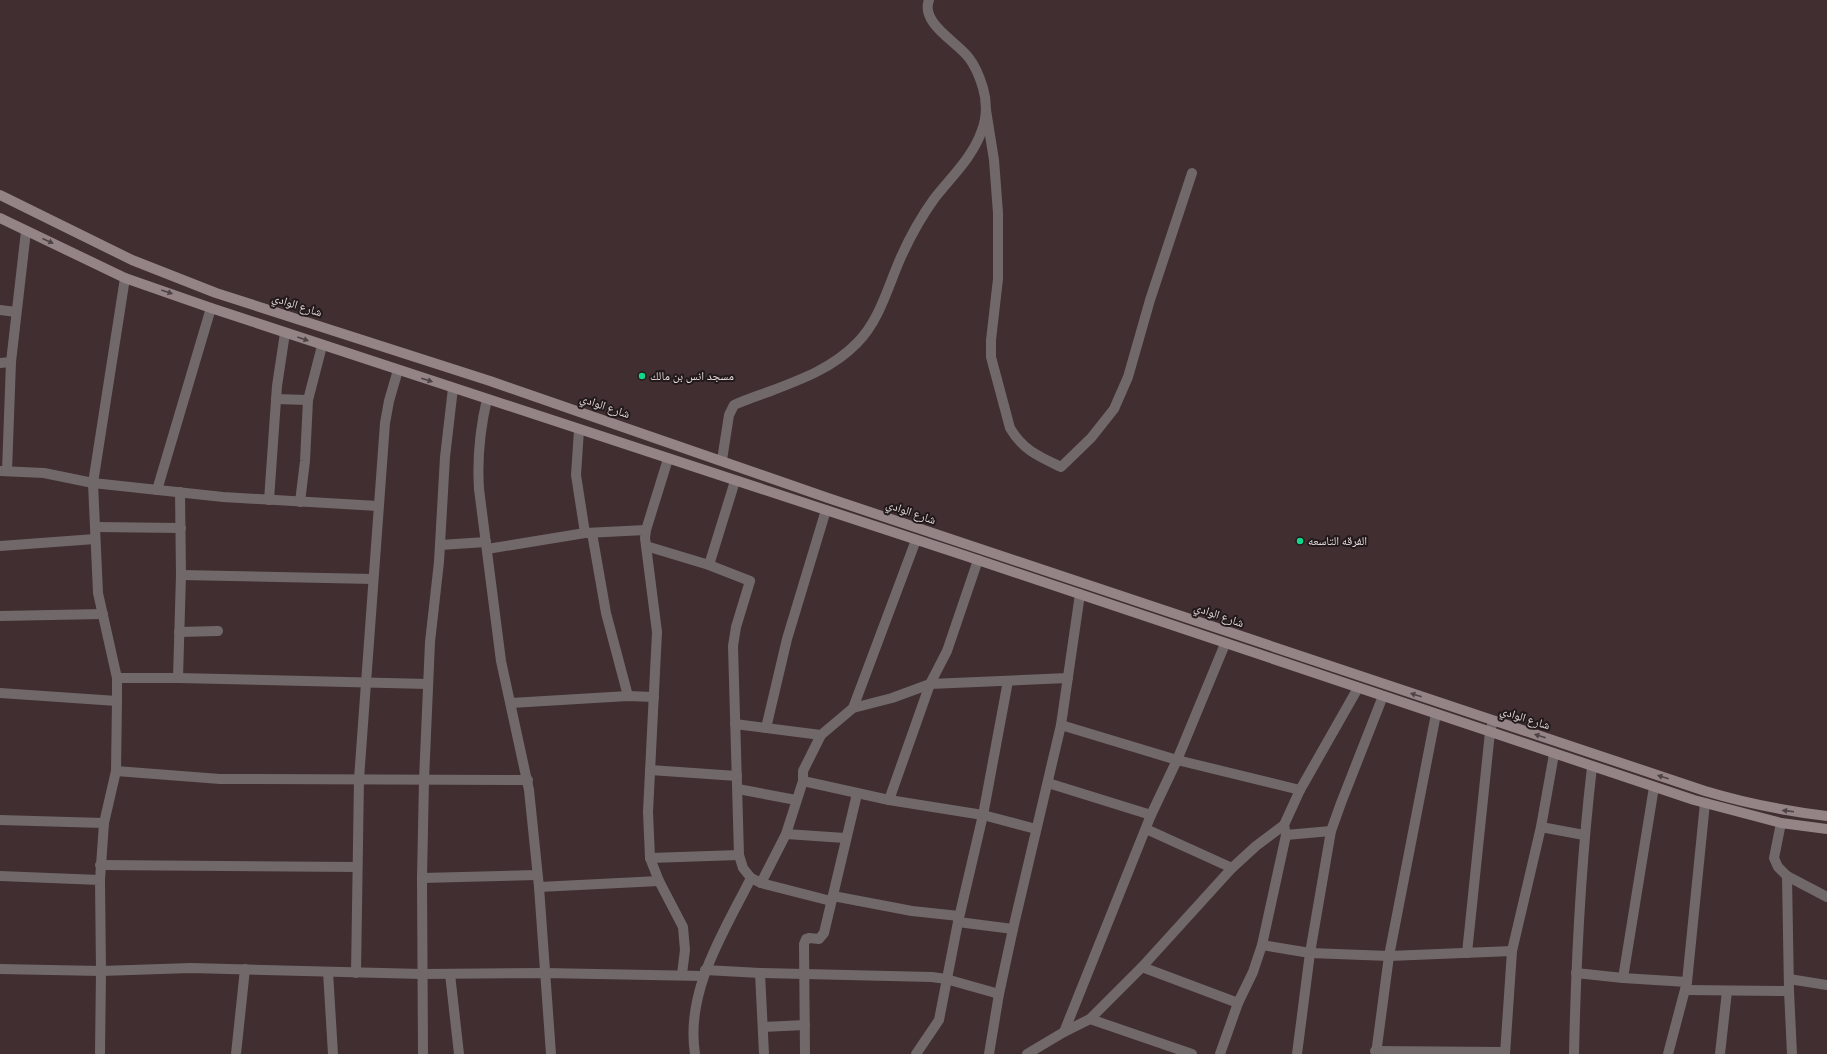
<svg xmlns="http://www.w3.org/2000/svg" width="1827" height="1054" font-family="Ubuntu,'Noto Naskh Arabic',sans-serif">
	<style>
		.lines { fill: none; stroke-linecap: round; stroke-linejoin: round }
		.street { stroke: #716869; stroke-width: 10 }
		.secondary { stroke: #948486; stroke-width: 10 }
		.oneway { fill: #4f4445 }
		.poi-dot { fill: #11d98a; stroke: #21191a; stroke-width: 1.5 }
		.labels { text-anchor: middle; stroke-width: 4; stroke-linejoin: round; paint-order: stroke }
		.street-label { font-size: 12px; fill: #e7dadc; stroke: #21191a }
		.poi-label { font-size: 12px; fill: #e7dadc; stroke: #21191a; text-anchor: start }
	</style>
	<rect width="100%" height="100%" fill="#402e31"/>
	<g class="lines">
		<g class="street">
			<path d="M986,110L994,160L998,213V279L991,340V357L1010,428C1023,450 1038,456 1061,467L1091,438L1114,409L1128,377L1150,300L1192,173"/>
			<path d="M0,310L16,312"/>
			<path d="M0,363L11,362L26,231"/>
			<path d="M276,399L308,400"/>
			<path d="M487,399C480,429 477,458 479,489L501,661L529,790L539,887L551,1054"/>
			<path d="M579,430L576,475L585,533"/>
			<path d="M668,459L646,530L645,538L657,632L648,812L650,858L659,881L683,927L685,950L682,974"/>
			<path d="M722,460L729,415L734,405C745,400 757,396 768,392C800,380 833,368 857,343C880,320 888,286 901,257C910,237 921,217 934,199C951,177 973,157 982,130C987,118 987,101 983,88C980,78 976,67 969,58C957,42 920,23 929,0"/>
			<path d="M0,471L44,473L93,483L223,497L378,506"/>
			<path d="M7,471L11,362"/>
			<path d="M157,490L211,308"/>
			<path d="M269,500L277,386L285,333"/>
			<path d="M300,502L305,461L308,400L322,346"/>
			<path d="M95,527L181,528"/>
			<path d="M592,533L606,613L628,696"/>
			<path d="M440,545L486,542"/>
			<path d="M0,546L95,539"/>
			<path d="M646,546L709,565L750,581L736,627L733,646L739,855L743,868L751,878"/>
			<path d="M487,549L585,533L646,530"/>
			<path d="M709,565L735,481"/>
			<path d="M181,575L373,579"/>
			<path d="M0,616L103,614"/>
			<path d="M179,632L218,631"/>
			<path d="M117,678H178L428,684"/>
			<path d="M178,678L181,575L180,492"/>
			<path d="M0,693L117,701"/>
			<path d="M511,703L628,696L654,697"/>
			<path d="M853,708L892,698L930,684L1068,678"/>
			<path d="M735,724L821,735"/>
			<path d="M1061,725L1177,760L1300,790"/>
			<path d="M766,728L787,639L826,510"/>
			<path d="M650,770L737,776"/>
			<path d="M116,771L220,779L528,780"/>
			<path d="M803,781L889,800L983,815L1036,829"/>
			<path d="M1048,783L1151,815"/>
			<path d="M1654,787L1623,978L1687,982"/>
			<path d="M738,789L796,800"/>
			<path d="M889,800L930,684L947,651L978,560"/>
			<path d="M0,820L104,823"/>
			<path d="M1781,823L1774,858L1778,867L1787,876L1789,991L1792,1054"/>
			<path d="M1541,827L1584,835"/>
			<path d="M1146,829L1232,868"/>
			<path d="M786,834L845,838"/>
			<path d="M1286,835L1331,831"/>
			<path d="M650,858L739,855"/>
			<path d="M100,865L357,867"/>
			<path d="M0,876L100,880L101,971L100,1054"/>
			<path d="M1787,876L1827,897"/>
			<path d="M422,878L537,875"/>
			<path d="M100,880L104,823L116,771L117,701V678L98,593L93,483L125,278"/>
			<path d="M761,883L831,901"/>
			<path d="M539,887L659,881"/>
			<path d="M833,896L912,911L959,916"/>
			<path d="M958,922L1013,929"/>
			<path d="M1262,945L1310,953L1389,956L1512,951"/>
			<path d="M1467,953L1490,732L1493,721"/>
			<path d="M1142,967L1238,1003"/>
			<path d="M0,969L101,971L191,968L422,974L544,973L703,976"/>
			<path d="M705,970L760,973L932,977L946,979L999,994"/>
			<path d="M328,972L333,1054"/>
			<path d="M356,973L359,779L385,423L389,401L398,370"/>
			<path d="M760,973L764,1054"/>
			<path d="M1576,973L1623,978"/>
			<path d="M450,974L459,1054"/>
			<path d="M1789,979L1827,985"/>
			<path d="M1685,990L1789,991"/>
			<path d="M1090,1019L1192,1054"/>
			<path d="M763,1027L805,1025"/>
			<path d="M1064,1032L1151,815L1177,760L1225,644"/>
			<path d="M1375,1051L1504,1052"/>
			<path d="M236,1054L245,969"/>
			<path d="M423,1054L422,878L424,780L430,642L439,562L445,457L453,388"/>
			<path d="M695,1054C685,991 724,932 751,878L761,883L786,834L803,781V771L821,735L853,708L916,540"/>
			<path d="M805,1054L804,944L806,939L809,938L819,939L824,933L857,794"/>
			<path d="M916,1054L939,1020L958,922L983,815L1008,681"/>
			<path d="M989,1054L999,994L1013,929L1061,725L1080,594"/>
			<path d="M1027,1054L1064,1032L1090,1019L1142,967L1232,868L1256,846L1284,825"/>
			<path d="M1220,1054L1238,1003L1253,972L1262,945L1286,835L1284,825L1300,790L1358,688"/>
			<path d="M1297,1054L1310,953L1331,831L1341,803L1383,696"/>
			<path d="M1376,1054L1389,956L1436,714"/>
			<path d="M1505,1054L1512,951L1541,827L1554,754"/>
			<path d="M1574,1054C1576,958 1581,862 1592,767"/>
			<path d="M1668,1054L1687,982L1705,803"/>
			<path d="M1720,1054L1727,991"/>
		</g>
		<g class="secondary">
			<path d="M0,195L132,260L216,293L490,381L828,498L1705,791C1745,803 1785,811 1827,816"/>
			<path d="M0,218L125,278L211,308L963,555L1694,800L1781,823L1827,829"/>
		</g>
	</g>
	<defs><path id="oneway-solid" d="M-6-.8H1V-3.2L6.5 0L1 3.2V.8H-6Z"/></defs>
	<g class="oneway">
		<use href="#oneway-solid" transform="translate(48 241) rotate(25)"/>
		<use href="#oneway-solid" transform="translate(167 292) rotate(19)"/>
		<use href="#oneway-solid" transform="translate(303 339) rotate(19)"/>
		<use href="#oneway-solid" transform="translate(427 380) rotate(18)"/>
		<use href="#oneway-solid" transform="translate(1416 695) rotate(-162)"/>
		<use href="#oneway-solid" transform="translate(1540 736) rotate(-162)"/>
		<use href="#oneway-solid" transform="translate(1663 777) rotate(-162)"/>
		<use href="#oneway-solid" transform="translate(1788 811) rotate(-173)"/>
	</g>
	<g class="poi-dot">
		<circle cx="642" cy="376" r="4"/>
		<circle cx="1300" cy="541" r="4"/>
	</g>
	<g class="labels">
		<g class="street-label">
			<text transform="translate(297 305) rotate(18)" y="4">شارع الوادي</text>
			<text transform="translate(605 406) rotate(19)" y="4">شارع الوادي</text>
			<text transform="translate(911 512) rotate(19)" y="4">شارع الوادي</text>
			<text transform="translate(1219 615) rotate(19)" y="4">شارع الوادي</text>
			<text transform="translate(1525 718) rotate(18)" y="4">شارع الوادي</text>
		</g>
		<g class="poi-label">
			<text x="650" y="380">مسجد انس بن مالك</text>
			<text x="1308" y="545">الفرقه التاسعه</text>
		</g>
	</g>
</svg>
